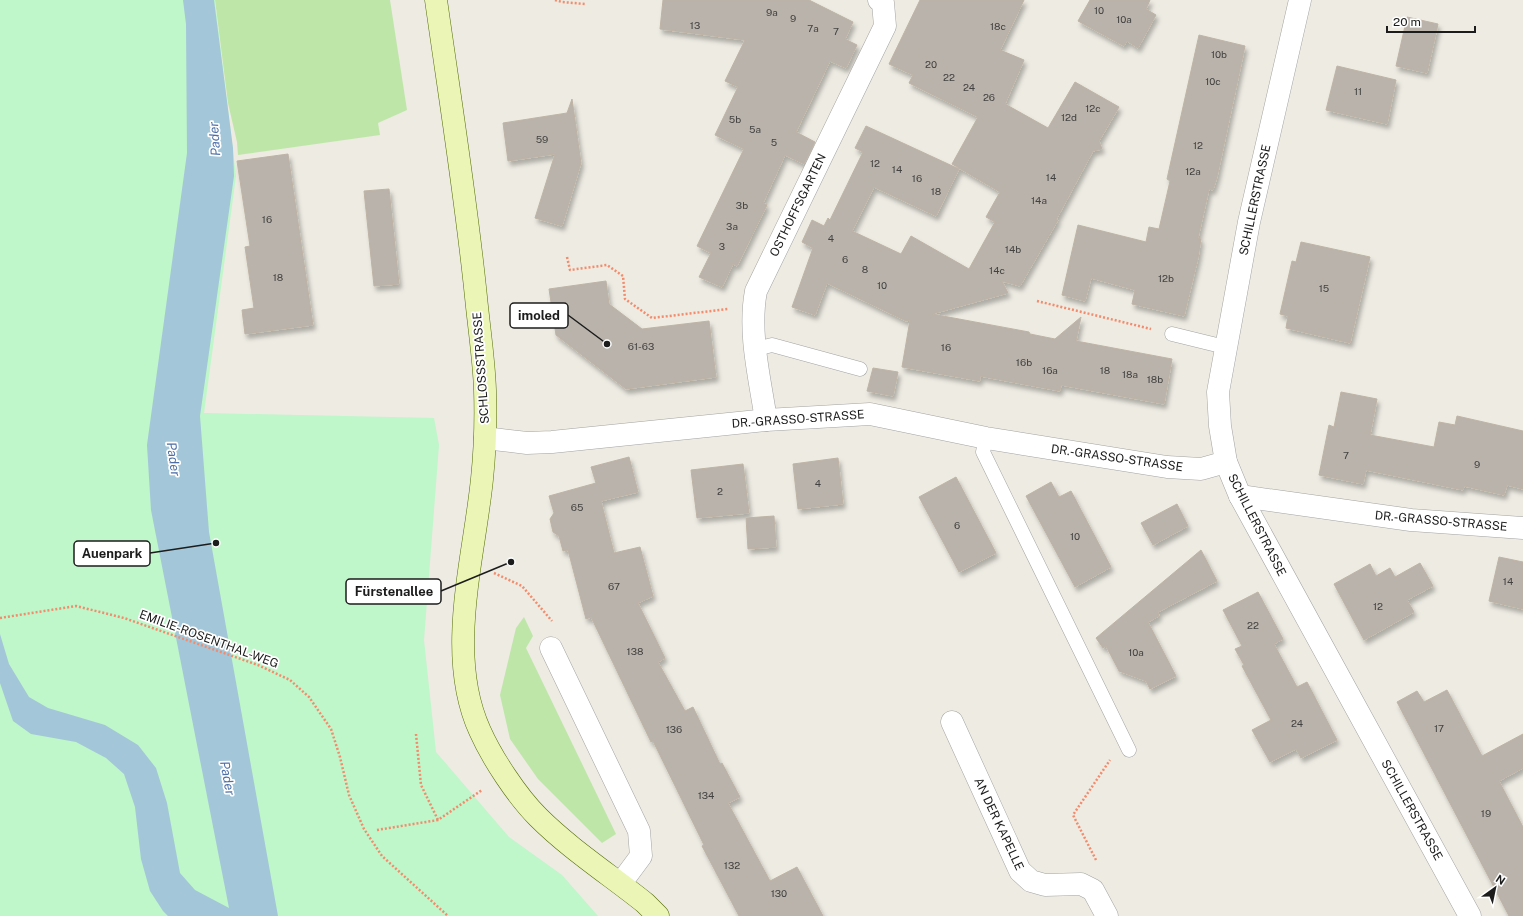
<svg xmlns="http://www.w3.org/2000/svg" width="1523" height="916" font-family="'Public Sans',sans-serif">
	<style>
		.grass { fill: #bfe6a9 }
		.park { fill: #bff6ca }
		.water { fill: #a3c6d9 }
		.building { fill: #b9b3ab; stroke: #beb3a5; filter: url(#shadow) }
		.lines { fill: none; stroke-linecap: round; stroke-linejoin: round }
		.lane-casing { stroke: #a3a3a3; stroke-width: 15 }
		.street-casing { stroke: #a3a3a3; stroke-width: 23 }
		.secondary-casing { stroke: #556c09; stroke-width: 23 }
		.path { stroke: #f38b6c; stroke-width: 2.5; stroke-dasharray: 2 2; stroke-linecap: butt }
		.lane { stroke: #fff; stroke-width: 14 }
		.street { stroke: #fff; stroke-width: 22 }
		.secondary { stroke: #ebf6b6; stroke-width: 22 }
		.labels { text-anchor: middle; stroke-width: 3.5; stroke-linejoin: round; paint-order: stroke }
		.number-label { font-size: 10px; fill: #434240 }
		.street-label { font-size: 12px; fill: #1c1c1c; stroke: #fff }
		.water-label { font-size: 13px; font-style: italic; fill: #4d6fa7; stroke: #fff }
		.leader { fill: none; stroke: #1c1c1c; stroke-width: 1.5 }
		.callout-dot { fill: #1c1c1c; stroke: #fff; stroke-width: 1.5 }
		.callout { fill: #fff; stroke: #1c1c1c; stroke-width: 1.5 }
		.callout-label { font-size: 13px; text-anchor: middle; font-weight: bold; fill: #1c1c1c }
	</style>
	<defs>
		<filter id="shadow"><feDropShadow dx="2.5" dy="4.5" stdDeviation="2" flood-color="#0004"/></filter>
	</defs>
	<rect width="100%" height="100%" fill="#edebe2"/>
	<g class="grass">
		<path d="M215,0H390L407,110L378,123L380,135L238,155L237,142L228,103Z"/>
		<path d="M524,617L533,636L526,648L616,834L602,843L538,779L510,739L500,695L516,628Z"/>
	</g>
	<path class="park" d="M0,0H215L236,176L204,413L434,418L439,445L424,640L436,752L509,837L562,875L598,916H0Z"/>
	<path class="water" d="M183,0H214L233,148L234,176L200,416L209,532L278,916H168L163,911L150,891L141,859L135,807L124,774L106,758L76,742L31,734L13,721L0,683V634L9,664L29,697L48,708L105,725L138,745L156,768L167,803L180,873L195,890L229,908L151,510L147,445L187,153L186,24Z"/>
	<g class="building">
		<path d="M663,0H809L853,22L845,39L857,45L846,68L830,61L796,132L815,142L804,164L785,155L763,203L767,205L737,266L733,264L722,287L699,277L711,253L697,246L744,149L715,135L738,87L725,81L745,40L660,29Z"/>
		<path d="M920,0H1024L1000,50L1024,60L1005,104L1048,128L1075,82L1119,107L1099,141L1102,149L1093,151L1056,220H1058L1020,286L1002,281L1008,293L932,314L1029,332L1030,334L1055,339L1081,317L1076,341L1172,359L1164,404L1061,385L1060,391L980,376V381L902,367L910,320L906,321L827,283L815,315L792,307L813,248L802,242L812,220L824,226L828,218L830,220L863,152L855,148L866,126L959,169L936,216L874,187L852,231L901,254L911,236L969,269L995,222L986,217L1000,192L952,164L978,117L909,83L913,75L889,64Z"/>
		<path d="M1090,0H1150L1146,9L1156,15L1138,48L1127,41L1124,46L1078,21Z"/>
		<path d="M1407,17L1438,24L1427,73L1396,66Z"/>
		<path d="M1199,35L1245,46L1217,177L1213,190L1209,189L1198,238L1201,239L1198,258L1184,316L1132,304L1135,290L1091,278L1085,301L1062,295L1078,225L1146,242L1149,227L1159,229L1170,181L1167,179Z"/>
		<path d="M1337,66L1396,80L1387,124L1326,110Z"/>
		<path d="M572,99L581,163L562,226L535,218L555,154L508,161L503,123L567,113Z"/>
		<path d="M288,154L313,325L245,334L242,310L254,308L245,247L250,246L237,161Z"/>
		<path d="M389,189L399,284L374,286L364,191Z"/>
		<path d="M1301,242L1370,257L1350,343L1286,328L1288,316L1280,314L1292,261L1296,262Z"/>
		<path d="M606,281L609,304L642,329L709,321L716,377L626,389L556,335L549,289Z"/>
		<path d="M873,368L898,372L893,396L867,391Z"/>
		<path d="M1341,392L1377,399L1370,435L1434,447L1439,422L1455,425L1457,416L1523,431V489L1507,485L1504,495L1464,486L1463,490L1366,470L1363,484L1319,475L1329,425L1334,427Z"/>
		<path d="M629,457L638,492L601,501L614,553L640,547L653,596L638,603L665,658L658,662L685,711L693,707L720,764L722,763L740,797L728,803L770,881L797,867L823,916H739L702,846L704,845L653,741L651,742L591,617L586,619L568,550L563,551L559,536L553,532L550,519L554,513L549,496L596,483L591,467Z"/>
		<path d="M838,458L843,504L798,509L793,464Z"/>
		<path d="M743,464L749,513L697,518L691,470Z"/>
		<path d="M956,477L996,553L959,572L919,497Z"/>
		<path d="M1051,482L1059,497L1071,491L1111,567L1075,587L1026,496Z"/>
		<path d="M1177,504L1188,526L1153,545L1141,523Z"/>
		<path d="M774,516L776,547L748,549L746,518Z"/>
		<path d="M1201,550L1217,581L1158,612L1159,616L1148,622L1176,676L1150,689L1146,681L1119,671L1106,646L1103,648L1096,638Z"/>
		<path d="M1499,557L1523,562V609L1489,601Z"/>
		<path d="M1420,563L1433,586L1407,600L1414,612L1364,640L1334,584L1370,564L1376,576L1390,568L1395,577Z"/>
		<path d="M1258,592L1283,639L1274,644L1297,687L1307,682L1337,740L1301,758L1296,749L1270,762L1252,730L1271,720L1242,666L1244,665L1235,649L1242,646L1223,610Z"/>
		<path d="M1447,690L1482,756L1523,734V768L1499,781L1523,827V916H1509L1397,702L1417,691L1424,702Z"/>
	</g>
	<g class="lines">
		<g class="lane-casing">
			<g id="lane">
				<path d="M1172,334L1225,347"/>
				<path d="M756,349L772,345L860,369"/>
				<path d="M986,438L983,452L1129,750"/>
			</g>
		</g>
		<g class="street-casing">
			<g id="street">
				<path d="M1300,0L1249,222L1218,392L1220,426L1226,462L1240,496L1470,916"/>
				<path d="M766,420C760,379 748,333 756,291L885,26L883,3L879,0"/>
				<path d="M485,438L527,443L552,442L766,420L870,414L986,438L1167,467L1201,469L1226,462"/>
				<path d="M1240,496L1411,520L1523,528"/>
				<path d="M551,648L639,831L641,856L621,883"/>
				<path d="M952,722L1020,871L1031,881L1045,885L1081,884L1093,890L1107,916"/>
			</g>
		</g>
		<g class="secondary-casing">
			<path id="secondary" d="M436,0C450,99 466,198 476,297C479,328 484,360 485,390C486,420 485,450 482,479C474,559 445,655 480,731C492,758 517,796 538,817C570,849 610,875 645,903L658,916"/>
		</g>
		<g class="path">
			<path d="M555,0L562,2L585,4"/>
			<path d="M567,257L570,270L607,265L623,276L625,299L652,318L728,309"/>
			<path d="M1037,301L1151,329"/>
			<path d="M494,573L522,586L552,621"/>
			<path d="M0,618L76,606L124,618L258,665L290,680L309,697L331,729L340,757L349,795L364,829L382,856L448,916"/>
			<path d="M416,734L421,785L438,820"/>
			<path d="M377,830L438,820L482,790"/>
			<path d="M1096,860L1073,815L1110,760"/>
		</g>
		<use href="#lane" class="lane"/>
		<use href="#street" class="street"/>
		<use href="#secondary" class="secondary"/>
	</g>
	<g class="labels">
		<g class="number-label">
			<text x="1099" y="14">10</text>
			<text x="772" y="16">9a</text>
			<text x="793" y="22">9</text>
			<text x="1124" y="23">10a</text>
			<text x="695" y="29">13</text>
			<text x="998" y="30">18c</text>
			<text x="813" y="32">7a</text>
			<text x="836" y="35">7</text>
			<text x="1219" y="58">10b</text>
			<text x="931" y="68">20</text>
			<text x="949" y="81">22</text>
			<text x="1213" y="85">10c</text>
			<text x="969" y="91">24</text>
			<text x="1358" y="95">11</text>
			<text x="989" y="101">26</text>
			<text x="1093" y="112">12c</text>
			<text x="1069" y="121">12d</text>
			<text x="735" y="123">5b</text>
			<text x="755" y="133">5a</text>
			<text x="542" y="143">59</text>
			<text x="774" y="146">5</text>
			<text x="1198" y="149">12</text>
			<text x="875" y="167">12</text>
			<text x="897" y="173">14</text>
			<text x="1193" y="175">12a</text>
			<text x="1051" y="181">14</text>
			<text x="917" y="182">16</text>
			<text x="936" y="195">18</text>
			<text x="1039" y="204">14a</text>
			<text x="742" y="209">3b</text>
			<text x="267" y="223">16</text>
			<text x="732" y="230">3a</text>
			<text x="831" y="242">4</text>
			<text x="722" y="250">3</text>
			<text x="1013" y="253">14b</text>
			<text x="845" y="263">6</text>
			<text x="865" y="273">8</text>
			<text x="997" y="274">14c</text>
			<text x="278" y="281">18</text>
			<text x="1166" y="282">12b</text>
			<text x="882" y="289">10</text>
			<text x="1324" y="292">15</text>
			<text x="641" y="350">61-63</text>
			<text x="946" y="351">16</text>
			<text x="1024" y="366">16b</text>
			<text x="1050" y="374">16a</text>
			<text x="1105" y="374">18</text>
			<text x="1130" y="378">18a</text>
			<text x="1155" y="383">18b</text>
			<text x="1346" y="459">7</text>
			<text x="1477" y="468">9</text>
			<text x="818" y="487">4</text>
			<text x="720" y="495">2</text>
			<text x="577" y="511">65</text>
			<text x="957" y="529">6</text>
			<text x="1075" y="540">10</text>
			<text x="1508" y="585">14</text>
			<text x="614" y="590">67</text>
			<text x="1378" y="610">12</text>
			<text x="1253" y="629">22</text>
			<text x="635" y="655">138</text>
			<text x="1136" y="656">10a</text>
			<text x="1297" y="727">24</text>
			<text x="1439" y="732">17</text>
			<text x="674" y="733">136</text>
			<text x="706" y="799">134</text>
			<text x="1486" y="817">19</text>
			<text x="732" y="869">132</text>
			<text x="779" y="897">130</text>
		</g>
		<g class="street-label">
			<text transform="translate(1255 200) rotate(-78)" y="4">SCHILLERSTRASSE</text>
			<text transform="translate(798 205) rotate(-64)" y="4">OSTHOFFSGARTEN</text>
			<text transform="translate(481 368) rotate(-94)" y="4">SCHLOSSSTRASSE</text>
			<text transform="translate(798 419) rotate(-4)" y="4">DR.-GRASSO-STRASSE</text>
			<text transform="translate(1117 458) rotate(8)" y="4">DR.-GRASSO-STRASSE</text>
			<text transform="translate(1441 521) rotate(5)" y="4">DR.-GRASSO-STRASSE</text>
			<text transform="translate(1257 525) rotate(63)" y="4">SCHILLERSTRASSE</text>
			<text transform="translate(209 639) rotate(20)" y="4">EMILIE-ROSENTHAL-WEG</text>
			<text transform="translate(1412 810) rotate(61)" y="4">SCHILLERSTRASSE</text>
			<text transform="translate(999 824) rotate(65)" y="4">AN DER KAPELLE</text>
		</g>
		<g class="water-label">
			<text transform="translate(214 139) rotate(-94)" y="5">Pader</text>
			<text transform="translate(174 459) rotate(82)" y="5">Pader</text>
			<text transform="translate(228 778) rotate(80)" y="5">Pader</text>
		</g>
	</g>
	<path class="leader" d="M607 344L568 315M216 543L150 553M511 562L441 591"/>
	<g class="callout-dot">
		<circle cx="607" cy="344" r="4"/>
		<circle cx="216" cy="543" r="4"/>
		<circle cx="511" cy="562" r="4"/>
	</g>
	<g class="callout">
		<rect x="510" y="303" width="58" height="25" rx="4"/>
		<rect x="74" y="541" width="76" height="25" rx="4"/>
		<rect x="346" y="579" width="95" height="25" rx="4"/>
	</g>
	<g class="callout-label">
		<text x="539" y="320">imoled</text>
		<text x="112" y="558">Auenpark</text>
		<text x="394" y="596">Fürstenallee</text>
	</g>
	<g transform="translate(1495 888) rotate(33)" stroke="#ffffff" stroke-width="3" paint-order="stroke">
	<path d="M0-3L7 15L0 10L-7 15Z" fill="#1c1c1c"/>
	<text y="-6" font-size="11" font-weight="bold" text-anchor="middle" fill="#1c1c1c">N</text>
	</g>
	<path d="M1387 26v6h88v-6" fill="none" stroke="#1c1c1c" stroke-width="2"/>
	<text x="1393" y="26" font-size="12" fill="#1c1c1c" stroke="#ffffff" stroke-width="3" paint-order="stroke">20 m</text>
</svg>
